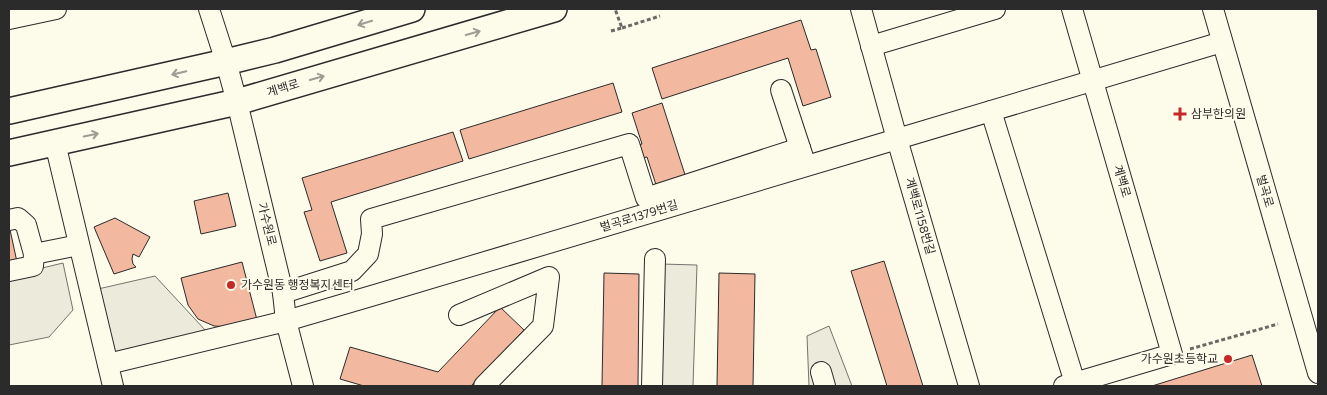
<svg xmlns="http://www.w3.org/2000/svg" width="1327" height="395" font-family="Commissioner,'Noto Sans KR',sans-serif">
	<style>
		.parking { fill: #eceadb; stroke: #74746e }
		.building { fill: #f2b8a0; stroke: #2b2b2b }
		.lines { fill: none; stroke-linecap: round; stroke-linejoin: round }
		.minor-casing { stroke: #2b2b2b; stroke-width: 22 }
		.major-casing { stroke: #2b2b2b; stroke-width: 28 }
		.path { stroke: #6a6964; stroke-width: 3; stroke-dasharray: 4 2.5; stroke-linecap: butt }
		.minor { stroke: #fdfbea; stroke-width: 20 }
		.major { stroke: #fdfbea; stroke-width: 25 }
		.oneway { stroke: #9e9d94 }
		.poi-dot { fill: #c62828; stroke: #fdfbea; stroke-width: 2 }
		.labels { text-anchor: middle; stroke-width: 4; stroke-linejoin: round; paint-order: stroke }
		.street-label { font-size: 12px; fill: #2b2b2b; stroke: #fdfbea }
		.poi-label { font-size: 12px; fill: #2b2b2b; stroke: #fdfbea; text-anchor: start }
	</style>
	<rect width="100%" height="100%" fill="#fdfbea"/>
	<g class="parking">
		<path d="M63,263L73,310L49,337L9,345V276Z"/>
		<path d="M661,264L697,265L693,386H658Z"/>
		<path d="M155,276L206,331L112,353L98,289Z"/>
		<path d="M829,326L852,386H809L807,336Z"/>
	</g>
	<g class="building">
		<path d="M801,20L811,50L816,49L831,97L803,106L788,58L662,99L652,68Z"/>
		<path d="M613,83L622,112L469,159L460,130Z"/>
		<path d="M662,103L687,181L658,191L647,157L639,159L635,146L642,144L632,113Z"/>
		<path d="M453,132L463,161L331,202L347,253L320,261L304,212L312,210L302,178Z"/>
		<path d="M228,193L236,226L201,234L194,201Z"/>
		<path d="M115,218L150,237L139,257L133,254L132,259L133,264L136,267L114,274L94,227Z"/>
		<path d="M9,225L17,262L9,264Z"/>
		<path d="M884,261L923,386H887L851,271Z"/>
		<path d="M242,262L257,320L232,327L214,326L198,319L188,305L181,278Z"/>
		<path d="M604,273L639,274L638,386H602Z"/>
		<path d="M719,273L755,274L753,386H717Z"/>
		<path d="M500,307L524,330L471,386H364L340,379L350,347L438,372Z"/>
		<path d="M1252,355L1262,386H1152Z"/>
	</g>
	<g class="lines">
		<g class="minor-casing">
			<g id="minor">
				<path d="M209,9L226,62L237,102L283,293L286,321L303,386"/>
				<path d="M861,9L897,139L969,386"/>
				<path d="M1213,9L1318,373"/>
				<path d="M9,19L56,9"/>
				<path d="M871,46L995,9"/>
				<path d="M781,90L804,160"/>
				<path d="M991,111L1075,383"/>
				<path d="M55,143L113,386"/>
				<path d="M9,220L18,218L26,225L34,254L33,266L9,271"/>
				<path d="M34,254L79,245"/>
				<path d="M283,293L352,271L368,254L372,234L371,219L629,144L646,198L800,148"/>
				<path d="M459,315L549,277L543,326L484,386"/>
				<path d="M108,364L286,321L378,294L1222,42"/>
				<path d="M821,372L825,386"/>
				<path d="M652,386L655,259"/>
				<path d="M1064,386L1172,354L1072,9"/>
			</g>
		</g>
		<g class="major-casing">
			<g id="major">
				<path d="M9,111L226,62L275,50L412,9"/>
				<path d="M9,153L237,102L554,9"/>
			</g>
		</g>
		<g class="path">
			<path d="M622,28L660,16"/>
			<path d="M611,31L622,28L615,9"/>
			<path d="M1190,349L1278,324"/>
		</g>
		<use href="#minor" class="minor"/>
		<use href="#major" class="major"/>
	</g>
	<defs><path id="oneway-shaft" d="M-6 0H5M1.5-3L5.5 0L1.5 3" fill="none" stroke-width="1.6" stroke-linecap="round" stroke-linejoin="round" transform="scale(1.25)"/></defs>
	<g class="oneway">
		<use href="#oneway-shaft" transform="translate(365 23) rotate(163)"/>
		<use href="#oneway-shaft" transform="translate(473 33) rotate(-16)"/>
		<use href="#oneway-shaft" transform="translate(179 73) rotate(167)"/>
		<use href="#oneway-shaft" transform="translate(317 78) rotate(-16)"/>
		<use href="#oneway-shaft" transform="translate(91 135) rotate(-12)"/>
	</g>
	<g class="poi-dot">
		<path d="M1177.5 106.5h5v5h5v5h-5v5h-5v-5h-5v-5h5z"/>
		<circle cx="231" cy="285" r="5"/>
		<circle cx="1228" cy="359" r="5"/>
	</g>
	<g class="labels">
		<g class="street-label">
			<text transform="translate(283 88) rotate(-17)" y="4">계백로</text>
			<text transform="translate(1122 181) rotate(74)" y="4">계백로</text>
			<text transform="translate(1265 191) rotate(74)" y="4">벌곡로</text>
			<text transform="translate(639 216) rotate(-17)" y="4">벌곡로1379번길</text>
			<text transform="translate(920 216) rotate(74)" y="4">계백로1158번길</text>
			<text transform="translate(267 224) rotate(76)" y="4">가수원로</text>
		</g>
		<g class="poi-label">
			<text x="1191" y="118">삼부한의원</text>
			<text x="241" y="289">가수원동 행정복지센터</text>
			<text x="1218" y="363" text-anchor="end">가수원초등학교</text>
		</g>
	</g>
	<rect width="1327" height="395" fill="none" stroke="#2b2b2b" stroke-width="20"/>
</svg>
